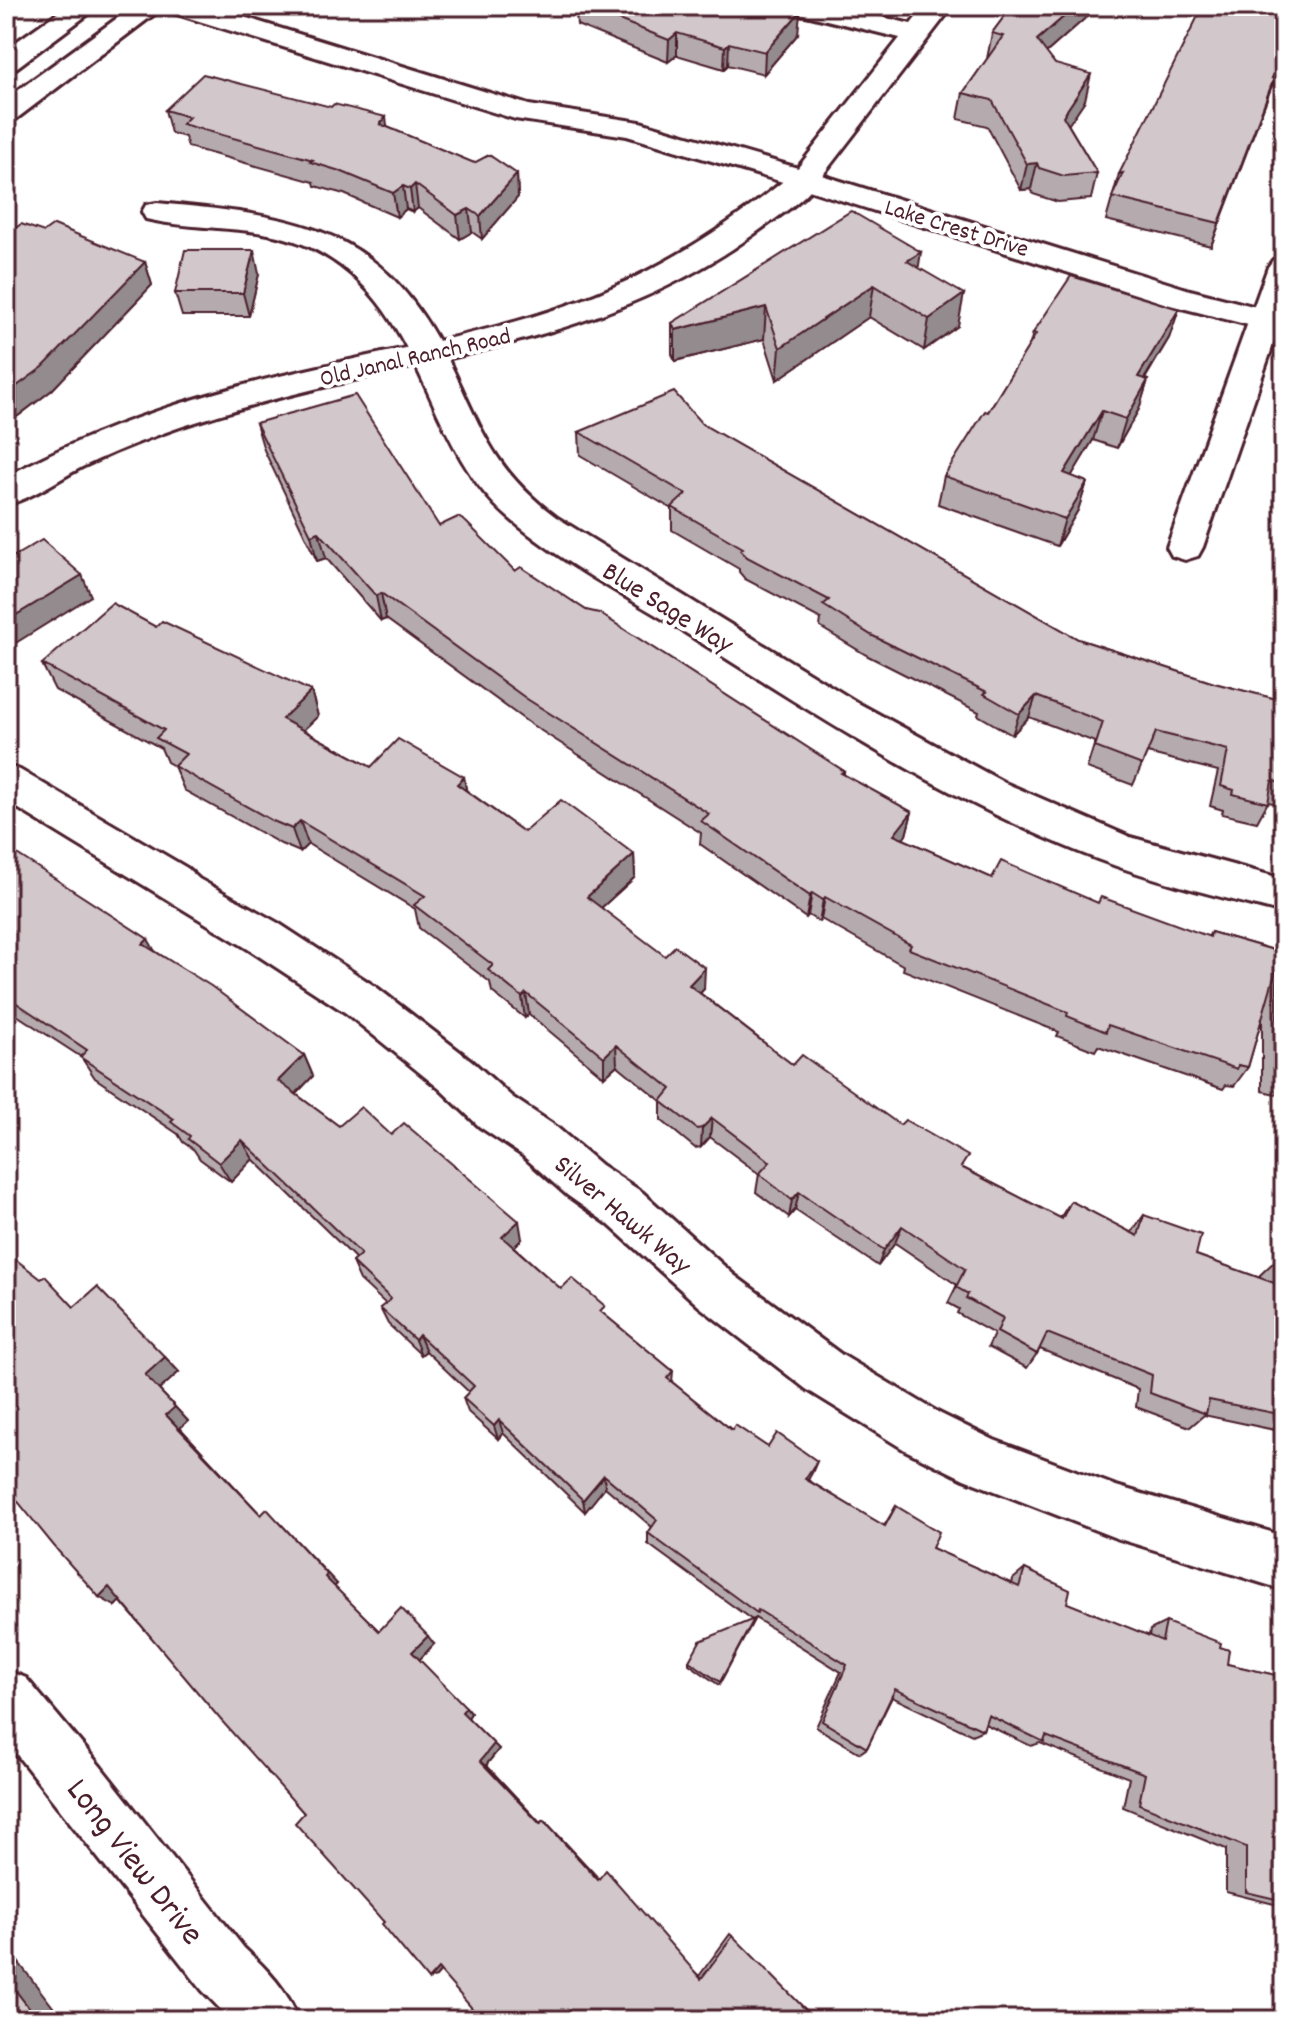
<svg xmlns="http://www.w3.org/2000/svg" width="1290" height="2026" font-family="Dekko,sans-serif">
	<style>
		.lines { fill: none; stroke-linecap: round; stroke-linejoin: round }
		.minor-casing { stroke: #4a1f2b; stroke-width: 6 }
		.tertiary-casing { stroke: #4a1f2b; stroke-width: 6 }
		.secondary-casing { stroke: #4a1f2b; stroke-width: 6 }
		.primary-casing { stroke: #4a1f2b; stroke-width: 6 }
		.minor { fill: #fff; fill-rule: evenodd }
		.tertiary { fill: #fff; fill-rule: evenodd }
		.secondary { fill: #fff; fill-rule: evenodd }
		.primary { fill: #fff; fill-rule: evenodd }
		.wall { fill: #b5abaf; stroke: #4a1f2b; stroke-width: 2 }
		.shaded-wall { fill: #938b8e; stroke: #4a1f2b; stroke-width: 2 }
		.building { fill: #d2c7cb; stroke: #4a1f2b; stroke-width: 2 }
		.labels { text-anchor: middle; stroke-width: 8; stroke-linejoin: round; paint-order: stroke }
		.far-street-label { font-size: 24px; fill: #4a1f2b; stroke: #fff }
		.street-label { font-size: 28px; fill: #4a1f2b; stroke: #fff }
		.near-street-label { font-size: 34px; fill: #4a1f2b; stroke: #fff }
	</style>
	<rect width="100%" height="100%" fill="#fff"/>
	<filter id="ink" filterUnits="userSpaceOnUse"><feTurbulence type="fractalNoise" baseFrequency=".0125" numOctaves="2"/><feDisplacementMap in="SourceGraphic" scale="16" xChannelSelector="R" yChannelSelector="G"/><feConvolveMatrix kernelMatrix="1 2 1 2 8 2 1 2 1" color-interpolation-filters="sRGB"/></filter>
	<g filter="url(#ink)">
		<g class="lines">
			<g class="minor-casing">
				<g id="minor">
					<path d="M790,6H837L911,24L925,6H953L815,185L804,188L793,185L789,179L900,38L794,12Z"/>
					<path d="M157,203C306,217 387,226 456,376C485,439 499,474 556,517L858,703L1005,783L1130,837L1284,879V913C1221,897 1158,882 1097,859C951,803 820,718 689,635C629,597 562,564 508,517C420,441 427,303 310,247C258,223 200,232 146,219L142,212L146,205Z"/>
					<path d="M1284,257V313L1203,547L1198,556L1185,560L1172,556L1167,547L1268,267L1273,260Z"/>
					<path d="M6,765L20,770L187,868L199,879L278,923L376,987L472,1061L512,1097L554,1125L601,1165L642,1192L734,1275L842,1355L941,1414L994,1440L1116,1486L1284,1536V1590L1116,1538L964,1479L905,1450L806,1389L700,1307L608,1224L567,1195L522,1155L480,1127L440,1089L346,1013L248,949L6,801Z"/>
					<path d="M6,1670L26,1678L101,1767L244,1948C268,1970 287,1990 299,2020H231L202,1990L6,1741Z"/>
				</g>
			</g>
			<g class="tertiary-casing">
				<path id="tertiary" d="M804,170L815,173L819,179C804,201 776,218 754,234C596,350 400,359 218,415C171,429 126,446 82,467C57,480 33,498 6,505V477C103,423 210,391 319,367C401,348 485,334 565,306C650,277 725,230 793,173Z"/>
			</g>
			<g class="secondary-casing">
				<path id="secondary" d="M166,6H208L529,105L640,122L815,173L1190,290L1284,314V334L1170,305L793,185L627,136L515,119L170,12Z"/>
			</g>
			<g class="primary-casing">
				<g id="primary">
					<path d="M67,6H99L16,68L6,70V49Z"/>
					<path d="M134,6H165L16,119L6,122V99Z"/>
				</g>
			</g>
			<use href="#minor" class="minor"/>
			<use href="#tertiary" class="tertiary"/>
			<use href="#secondary" class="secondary"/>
			<use href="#primary" class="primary"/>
		</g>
		<g class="wall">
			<path d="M551,6H774L798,34L764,74L728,65L724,69L677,55L668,62L577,25L576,13Z"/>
			<path d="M1012,6H1099L1046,53L1085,100L1068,124L1097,173L1091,199L1058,202L1033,194L1031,189L1021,190L987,126L958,119L963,93L987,59L992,33Z"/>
			<path d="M1284,6V66L1271,88L1211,246L1106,220L1119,174Z"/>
			<path d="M165,110L387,127L474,163L517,174L518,197L482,239L472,232L460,239L418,208L413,212L406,209L397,217L344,194L315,186L314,182L188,147L185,137L171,133Z"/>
			<path d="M44,232L145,262L152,285L52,390L18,416L10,418L6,416V235Z"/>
			<path d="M918,268L958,326L924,350L869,317L777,380L764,339L675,361L672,354V323Z"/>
			<path d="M259,274L249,316H182L175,293Z"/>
			<path d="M1179,309L1169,338L1145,379L1148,380L1139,409L1117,448L1093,440L1071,476L1087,482L1078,510L1057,546L938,504L944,476L988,412L1030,344L1033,333Z"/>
			<path d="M256,423L439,526L515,571L586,610L844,771V775L912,812L906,835L903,839L992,878L1098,903L1208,937L1211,932L1284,953V1096L1262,1091V1018L1248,1067L1234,1086L1226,1085L1223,1089L1098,1046L1095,1051L1057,1036L1059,1032L903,970L904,966L821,919L819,922L808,915L806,918L700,844L701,833L529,723L386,619L381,621L326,558L317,561L264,450Z"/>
			<path d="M702,424L1078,639L1214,683L1284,701V805L1268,802L1257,822L1222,814L1223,810L1210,806L1218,771L1147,753L1133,785L1087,768L1095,742L1029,717L1012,735L978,715L979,712L868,656L820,627L821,619L745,579L739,572V569L672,530V509L580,455L579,432Z"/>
			<path d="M156,627L311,691L318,716L303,730L371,767L464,777L466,790L524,832L634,854L635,877L601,908L704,989L700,993L793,1065L900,1125L963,1168L1060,1218L1071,1201L1131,1233L1144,1215L1196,1255L1260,1278V1275L1277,1259L1284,1260V1432L1204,1415L1190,1427L1136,1407L1138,1389L1040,1349L1027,1368L988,1347L994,1334L957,1313L959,1309L948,1303L957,1285L895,1243L878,1266L795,1210L789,1217L756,1192L759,1174L710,1137L701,1147L695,1148L661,1120V1101L617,1065L604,1077L529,1014L525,1018L492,992L490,982L419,928L415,909L308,844L300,852L281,844L184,790L174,766L167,762L161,748L55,690L42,664Z"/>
			<path d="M6,847L304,1055L313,1076L296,1094L339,1126L391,1135L522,1239L514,1247L561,1289L605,1315L673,1371L672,1382L732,1430L768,1447L817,1461L808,1480L884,1526L896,1506L932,1548L1012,1584L1013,1579L1025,1569L1067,1603L1149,1636L1150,1630L1166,1622L1220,1647L1227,1664L1284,1677V1905H1278L1226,1892V1849L1123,1807L1129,1778L1040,1743L1031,1746L985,1724L983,1730L972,1735L892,1697L867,1748L860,1753L816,1727L841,1672L755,1618L719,1685L689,1664V1661L752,1620L648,1544V1533L652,1527L605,1487L585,1512L503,1433L498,1439L468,1412L463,1398L469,1392L426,1351L421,1355L388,1324L380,1308L386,1304L360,1280L352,1262L356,1259L253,1159L231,1182L200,1159L194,1150L183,1142L178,1134L95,1078L81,1057L6,1008Z"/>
			<path d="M74,1307L165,1357L179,1372L159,1390L188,1421L180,1428L261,1515L278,1521L337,1584L334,1587L379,1631L434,1644L419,1660L471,1713L468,1718L499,1749L486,1765L540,1823L543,1820L546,1822L599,1879L699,1976L730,1934L806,2010L441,1971L436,1977L384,1922L304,1813L120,1601L115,1606Z"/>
		</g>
		<g class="shaded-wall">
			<path d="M1076,6H1099L1031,66L1037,40Z"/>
			<path d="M800,12L798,34L764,74L765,52Z"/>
			<path d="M677,33V55L668,62L669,40Z"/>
			<path d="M729,43L728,65L724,69L725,47Z"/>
			<path d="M1284,57V66L1271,88L1211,246L1272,78Z"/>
			<path d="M1091,74L1085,100L1057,142L1063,116Z"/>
			<path d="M386,117L389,141L380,124Z"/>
			<path d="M1037,163L1031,189L1021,190L1027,164Z"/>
			<path d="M517,174L518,197L482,239L480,216Z"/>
			<path d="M415,184L418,208L413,212L410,189Z"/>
			<path d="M403,186L406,209L397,217L393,193Z"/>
			<path d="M469,209L472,232L460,239L457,215Z"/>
			<path d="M254,250L259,274L249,316L243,293Z"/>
			<path d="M921,252L916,284L907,261Z"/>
			<path d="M145,262L152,285L52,390L18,416L10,418L6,409V394Z"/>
			<path d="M874,285L869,317L777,380L780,348Z"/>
			<path d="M964,294L958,326L924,350L929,319Z"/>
			<path d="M766,307L764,339L675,361V330Z"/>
			<path d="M1179,309L1169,338L1128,405L1138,377Z"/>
			<path d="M1148,380L1139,409L1117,448L1126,419Z"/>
			<path d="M1102,411L1093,440L1056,502L1064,473Z"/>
			<path d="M1087,482L1078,510L1057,546L1065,519Z"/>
			<path d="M319,532L326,558L317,561L311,535Z"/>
			<path d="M82,575L91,596L6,649V621Z"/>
			<path d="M381,593L386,619L381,621L376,596Z"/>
			<path d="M311,691L318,716L290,743L282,719Z"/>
			<path d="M1036,696L1029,717L1012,735L1019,714Z"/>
			<path d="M464,777L468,801L457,784Z"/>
			<path d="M912,812L906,835L888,858L894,835Z"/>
			<path d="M300,821L308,844L300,852L292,829Z"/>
			<path d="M634,854L635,877L588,920L587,897Z"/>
			<path d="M812,893L808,915L806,918L810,896Z"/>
			<path d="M825,897L821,919L819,922L823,900Z"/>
			<path d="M148,939L161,962L143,944Z"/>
			<path d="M705,968L704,989L688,1006L689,985Z"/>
			<path d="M526,993L529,1014L525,1018L522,997Z"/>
			<path d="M616,1045L617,1065L604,1077V1057Z"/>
			<path d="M304,1055L313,1076L288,1102L278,1081Z"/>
			<path d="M712,1118L710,1137L701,1147L702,1128Z"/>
			<path d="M242,1140L253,1159L231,1182L219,1163Z"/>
			<path d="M799,1192L795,1210L789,1217L792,1200Z"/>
			<path d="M519,1221L522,1239L506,1255L502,1237Z"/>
			<path d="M902,1226L895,1243L878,1266L884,1250Z"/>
			<path d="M419,1335L426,1351L421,1355L415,1340Z"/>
			<path d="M165,1357L179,1372L159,1390L188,1421L180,1428L272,1527L166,1415L145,1375Z"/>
			<path d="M499,1420L503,1433L498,1439L494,1426Z"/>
			<path d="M817,1461L812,1473L801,1491L805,1479Z"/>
			<path d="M604,1475L605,1487L585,1512L583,1500Z"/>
			<path d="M278,1521L337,1584L334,1587L325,1577Z"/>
			<path d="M109,1587L125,1596L115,1606L99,1597Z"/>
			<path d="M428,1636L434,1644L419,1660L412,1652Z"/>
			<path d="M466,1707L471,1713L468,1718L499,1749L486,1765L543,1826L480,1761L462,1712Z"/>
			<path d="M543,1820L546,1822L600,1880H598Z"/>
			<path d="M6,1946L63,2020H38L6,1978Z"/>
			<path d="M445,1966L436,1977L428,1980L438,1969Z"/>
		</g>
		<g class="building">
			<path d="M584,6H774L800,12L765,52L729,43L725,47L677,33L669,40Z"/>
			<path d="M1012,6H1076L1037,40L1055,64L1091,74L1063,116L1097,173L1064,176L1039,168L1037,163L1027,164L992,100L963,93L1003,36L992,33Z"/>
			<path d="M1203,6H1284V57L1272,78H1274L1219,223L1112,197L1123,173L1119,174Z"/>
			<path d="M203,74L331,107L334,104L386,117L380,124L474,163L489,155L517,174L480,216L469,209L457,215L415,184L410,189L403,186L393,193L340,171L310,162L313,160L182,124L189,117L165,110Z"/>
			<path d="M851,211L921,252L907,261L964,294L929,319L874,285L780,348L766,307L675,330L672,323Z"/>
			<path d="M21,224L44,232L54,225L145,262L43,367L6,394V305L10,302L6,301V235Z"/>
			<path d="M185,250H254L243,293H175Z"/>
			<path d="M1071,276L1179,309L1138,377L1148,380L1126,419L1102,411L1064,473L1087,482L1065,519L944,476L985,411L988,412L1036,334L1033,333Z"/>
			<path d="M674,392L702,424L1078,639L1214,683L1284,701V783L1272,781L1268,803L1233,794L1234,790L1221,786L1228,750L1156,732L1142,765L1095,747L1103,722L1036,696L1019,714L984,694L987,692L871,635L823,605L829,600L747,557L740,550L743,548L672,507L686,494L579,432Z"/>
			<path d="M355,395L439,526L458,517L466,522L515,571L521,567L586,610L599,613L844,771L841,773L912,812L894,835L992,878L1001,861L1098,903L1101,897L1210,937L1211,932L1284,953V1074L1277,1072V966L1248,1067L1238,1065L1237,1069L1108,1025L1106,1032L1067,1016L1068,1012L909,949L911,945L825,897L823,900L812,893L810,896L701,821L709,814L527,699L381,593L376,596L319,532L311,535L256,423Z"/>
			<path d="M42,540L82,575L6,621V561Z"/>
			<path d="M112,603L156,627L162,621L311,691L282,719L371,767L398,739L464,777L457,784L524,832L561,800L634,854L587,897L665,956L675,946L705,968L689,985L793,1065L802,1055L900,1125L905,1120L968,1156L961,1167L1062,1219L1071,1201L1138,1236L1144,1215L1201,1235L1196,1255L1277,1284V1259L1284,1260V1415L1209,1400L1206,1414L1150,1393L1152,1375L1047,1333L1037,1354L997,1332L1003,1318L966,1298L968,1294L956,1287L965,1269L902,1226L884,1250L799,1192L792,1200L759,1174L770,1162L712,1118L702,1128L697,1129L661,1101L671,1089L616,1045L604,1057L526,993L522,997L488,970L493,965L414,905L425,896L300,821L292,829L273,821L174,766L186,754L156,738L164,730L42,664Z"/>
			<path d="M6,847L148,939L143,944L211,986L304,1055L278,1081L339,1126L361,1107L391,1135L404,1123L519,1221L502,1237L561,1289L572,1278L605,1306L600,1311L673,1371L667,1378L732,1430L735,1425L768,1447L777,1433L817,1461L805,1479L885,1526L896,1506L939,1532L932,1548L1019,1587L1025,1569L1070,1590L1067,1603L1162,1641L1166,1622L1221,1643L1220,1647L1229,1650L1227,1664L1284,1677V1901L1246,1892V1847L1139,1804L1145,1774L1046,1736L1044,1742L988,1715L983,1730L895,1689L867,1748L822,1721L847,1665L758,1610L757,1613L648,1533L657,1520L604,1475L583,1500L499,1420L494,1426L463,1398L474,1386L419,1335L415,1340L380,1308L391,1299L352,1262L361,1254L242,1140L219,1163L188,1139L190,1136L171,1122L174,1119L80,1057L87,1050L6,996Z"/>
			<path d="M6,1252L41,1279L45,1276L74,1307L97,1287L165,1357L145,1375L175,1407L166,1415L261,1515L267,1509L327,1574L325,1577L379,1631L401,1608L428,1636L412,1652L466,1707L462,1712L494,1744L480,1761L540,1824L543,1820L598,1880L606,1870L701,1979L733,1936L806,2010L799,2020H482L438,1969L428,1980L382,1924L384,1922L295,1823L304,1813L220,1719L109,1587L99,1597L59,1552L6,1487Z"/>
			<path d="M754,1619L720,1682L689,1661L700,1641Z"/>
			<path d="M6,1978L38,2020H6Z"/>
		</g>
	</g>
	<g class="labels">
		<g class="far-street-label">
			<text transform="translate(957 227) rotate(17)" y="8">Lake Crest Drive</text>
			<text transform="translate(415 356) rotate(-13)" y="8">Old Janal Ranch Road</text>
		</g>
		<g class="street-label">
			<text transform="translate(669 606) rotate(32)" y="10">Blue Sage Way</text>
			<text transform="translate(624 1213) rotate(40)" y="10">Silver Hawk Way</text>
		</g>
		<g class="near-street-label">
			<text transform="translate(137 1860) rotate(52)" y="12">Long View Drive</text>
		</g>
	</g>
	<rect width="1290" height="2026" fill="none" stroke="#fff" stroke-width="32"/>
	<rect x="16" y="16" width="1258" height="1994" fill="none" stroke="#4a1f2b" stroke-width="3" filter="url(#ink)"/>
</svg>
